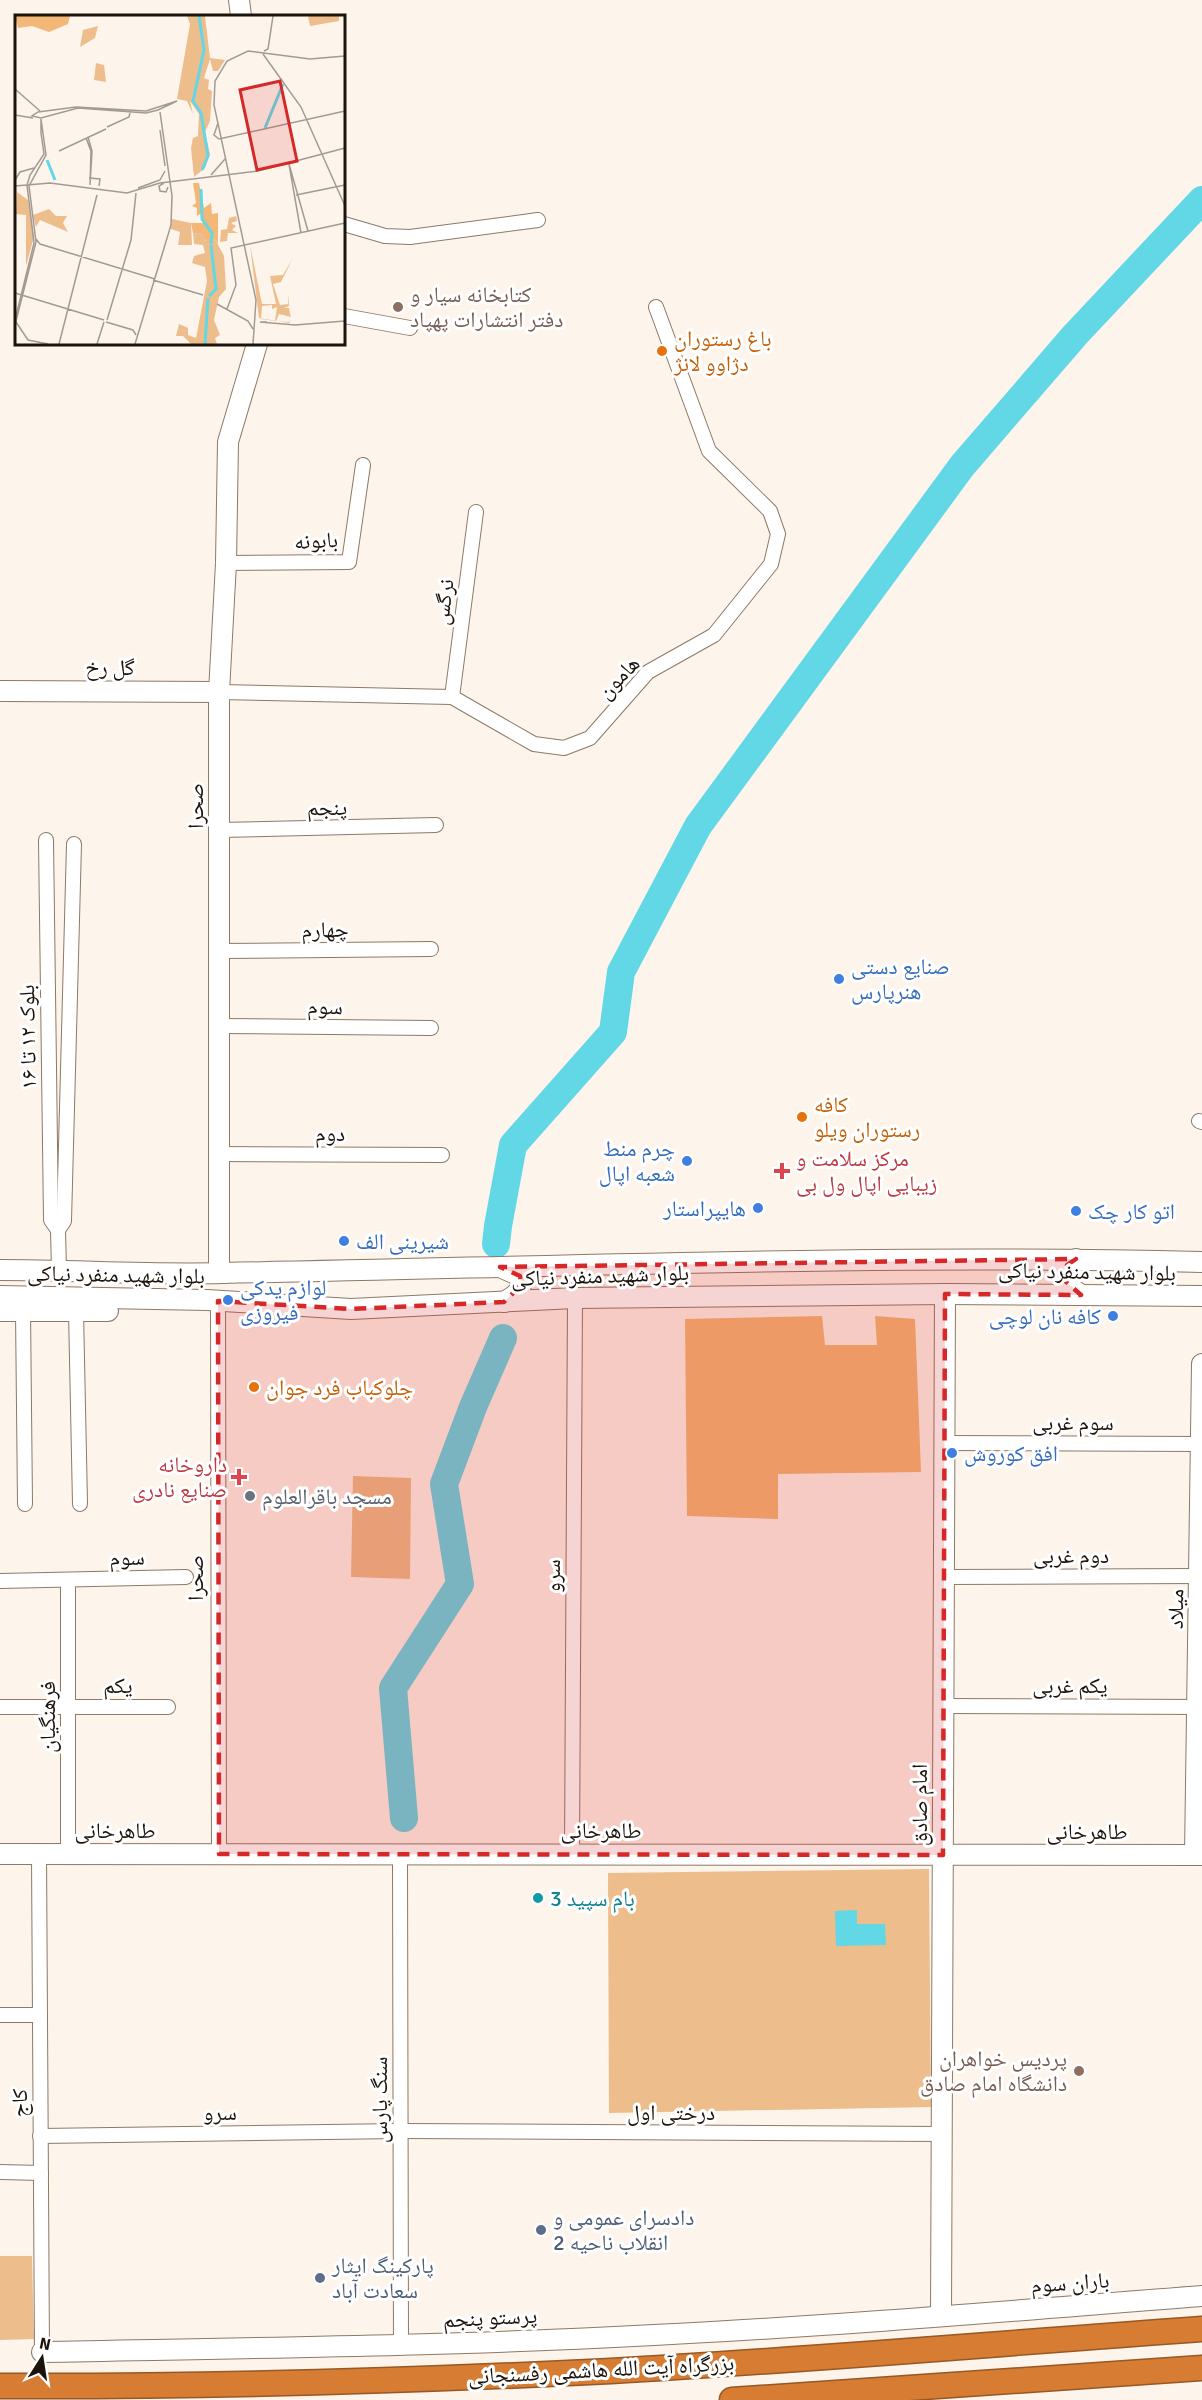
<svg xmlns="http://www.w3.org/2000/svg" width="1202" height="2400" font-family="Signika,'Noto Naskh Arabic',sans-serif">
	<style>
		.green { fill: #edbd8c }
		.forest { fill: #f3b777 }
		.water { fill: #62d7e6 }
		.lines { fill: none; stroke-linecap: round; stroke-linejoin: round }
		.river { stroke: #62d7e6; stroke-width: 28 }
		.street-casing { stroke: #8d7965; stroke-width: 16 }
		.secondary-casing { stroke: #8d7965; stroke-width: 22 }
		.highway-casing { stroke: #965825; stroke-width: 27 }
		.street { stroke: #fff; stroke-width: 14 }
		.secondary { stroke: #fff; stroke-width: 20 }
		.highway { stroke: #d77c33; stroke-width: 24 }
		.marked { fill: #d62828; fill-opacity: 0.2; stroke: #d62828; stroke-width: 4.5; stroke-dasharray: 12 8; stroke-linejoin: round }
		.education-dot { fill: #8d6e63; stroke: #fff; stroke-width: 2 }
		.food-dot { fill: #e8710a; stroke: #fff; stroke-width: 2 }
		.shop-dot { fill: #3f7fe0; stroke: #fff; stroke-width: 2 }
		.health-dot { fill: #e0444e; stroke: #fff; stroke-width: 2 }
		.worship-dot { fill: #6b7280; stroke: #fff; stroke-width: 2 }
		.culture-dot { fill: #0f9aa8; stroke: #fff; stroke-width: 2 }
		.service-dot { fill: #5c6f8a; stroke: #fff; stroke-width: 2 }
		.labels { text-anchor: middle; stroke-width: 6; stroke-linejoin: round; paint-order: stroke }
		.education-label { font-size: 22px; fill: #785e54; stroke: #fff; text-anchor: start }
		.food-label { font-size: 22px; fill: #c56008; stroke: #fff; text-anchor: start }
		.street-label { font-size: 22px; fill: #1c140c; stroke: #fff }
		.shop-label { font-size: 22px; fill: #366cbe; stroke: #fff; text-anchor: start }
		.health-label { font-size: 22px; fill: #be3a42; stroke: #fff; text-anchor: start }
		.worship-label { font-size: 22px; fill: #5b616d; stroke: #fff; text-anchor: start }
		.culture-label { font-size: 22px; fill: #0d838f; stroke: #fff; text-anchor: start }
		.service-label { font-size: 22px; fill: #4e5e75; stroke: #fff; text-anchor: start }
		.inset-river { fill: none; stroke: #62d7e6; stroke-width: 3 }
		.inset-road { fill: none; stroke: #a39a92; stroke-width: 1.5 }
		.view { fill: #d62828; fill-opacity: 0.15; stroke: #d62828; stroke-width: 3 }
		.inset-edge { fill: none; stroke: #1c140c; stroke-width: 3 }
	</style>
	<rect width="100%" height="100%" fill="#fdf4ec"/>
	<g class="green">
		<path d="M353,1476L411,1478L410,1579L351,1577Z"/>
		<path d="M929,1869L931,2107L609,2113L608,1873Z"/>
		<path d="M0,2256H32L34,2339L0,2340Z"/>
	</g>
	<path class="forest" d="M822,1316L825,1345H877L875,1316L915,1319L921,1472L778,1474V1519L687,1516L685,1319Z"/>
	<path class="water" d="M857,1910V1924H885L886,1945L836,1946L835,1911Z"/>
	<g class="lines">
		<g class="river">
			<path d="M496,1244L498,1226L513,1145L613,1032L621,972L698,826L962,466L1075,335L1202,200"/>
			<path d="M404,1818L393,1688L460,1584L444,1484L473,1407L503,1338"/>
		</g>
		<g class="street-casing">
			<g id="street">
				<path d="M344,224L385,236L410,237L538,220"/>
				<path d="M344,316L410,328"/>
				<path d="M226,563L349,562L363,465"/>
				<path d="M219,692L452,697L534,744L564,748L590,738L648,672L714,635L771,564L778,534L770,511L709,451L656,307"/>
				<path d="M452,697L476,512"/>
				<path d="M219,830L436,825"/>
				<path d="M46,840L51,1220L58,1230L59,1270"/>
				<path d="M219,951L431,949"/>
				<path d="M219,1026L431,1028"/>
				<path d="M1199,1121L1202,1122"/>
				<path d="M219,1154L442,1155"/>
				<path d="M58,1230L64,1221L74,844"/>
				<path d="M218,1301L219,1854"/>
				<path d="M23,1311L25,1504"/>
				<path d="M76,1311L80,1504"/>
				<path d="M944,1443L1202,1444"/>
				<path d="M944,1577L1202,1576"/>
				<path d="M0,1581L186,1577"/>
				<path d="M943,1706L1202,1707"/>
				<path d="M0,1707H168"/>
				<path d="M39,1854L42,2352"/>
				<path d="M68,1854V1580"/>
				<path d="M400,1854L401,2345"/>
				<path d="M572,1854L575,1298"/>
				<path d="M0,2015H40"/>
				<path d="M40,2136L400,2131L942,2134"/>
				<path d="M0,2172L41,2173"/>
			</g>
		</g>
		<g class="secondary-casing">
			<g id="secondary">
				<path d="M239,0L241,16"/>
				<path d="M0,691L219,692"/>
				<path d="M1076,1259C1053,1274 1064,1283 1081,1295"/>
				<path d="M500,1267L518,1275C526,1289 516,1295 504,1302"/>
				<path d="M0,1270C74,1270 149,1275 223,1273C550,1267 876,1254 1202,1262"/>
				<path d="M219,1273V692L226,563L228,442L257,344"/>
				<path d="M0,1296L207,1300L351,1309L575,1298L945,1294L1202,1296"/>
				<path d="M0,1311H108"/>
				<path d="M0,1854L1202,1855"/>
				<path d="M1195,1855L1202,1364"/>
				<path d="M941,2316L945,1294"/>
				<path d="M42,2352C246,2348 450,2346 654,2335C837,2326 1020,2310 1202,2296"/>
			</g>
		</g>
		<g class="highway-casing">
			<g id="highway">
				<path d="M0,2386C204,2387 407,2381 611,2371C808,2360 1005,2343 1202,2329"/>
				<path d="M732,2400L1202,2368"/>
			</g>
		</g>
		<use href="#street" class="street"/>
		<use href="#secondary" class="secondary"/>
		<use href="#highway" class="highway"/>
	</g>
	<path class="marked" d="M1076,1259L1067,1265L1063,1279L1081,1295L945,1294L943,1855L219,1854L218,1301L351,1309L504,1302L521,1285L520,1276L500,1267Z"/>
	<g class="education-dot">
		<circle cx="398" cy="307" r="6"/>
		<circle cx="1079" cy="2071" r="6"/>
	</g>
	<g class="food-dot">
		<circle cx="662" cy="351" r="6"/>
		<circle cx="802" cy="1117" r="6"/>
		<circle cx="254" cy="1387" r="6"/>
	</g>
	<g class="shop-dot">
		<circle cx="839" cy="979" r="6"/>
		<circle cx="687" cy="1161" r="6"/>
		<circle cx="758" cy="1208" r="6"/>
		<circle cx="1076" cy="1211" r="6"/>
		<circle cx="344" cy="1241" r="6"/>
		<circle cx="228" cy="1300" r="6"/>
		<circle cx="1113" cy="1316" r="6"/>
		<circle cx="952" cy="1453" r="6"/>
	</g>
	<g class="health-dot">
		<path d="M779 1162h6v6h6v6h-6v6h-6v-6h-6v-6h6z"/>
		<path d="M236 1468h6v6h6v6h-6v6h-6v-6h-6v-6h6z"/>
	</g>
	<circle class="worship-dot" cx="250" cy="1496" r="6"/>
	<circle class="culture-dot" cx="538" cy="1898" r="6"/>
	<g class="service-dot">
		<circle cx="541" cy="2230" r="6"/>
		<circle cx="320" cy="2278" r="6"/>
	</g>
	<g class="labels">
		<g class="education-label">
			<text x="410" y="302">کتابخانه سیار و<tspan x="410" dy="25">دفتر انتشارات پهپاد</tspan></text>
			<text x="1067" y="2066" text-anchor="end">پردیس خواهران<tspan x="1067" dy="25">دانشگاه امام صادق</tspan></text>
		</g>
		<g class="food-label">
			<text x="674" y="346">باغ رستوران<tspan x="674" dy="25">دژاوو لانژ</tspan></text>
			<text x="814" y="1112">کافه<tspan x="814" dy="25">رستوران ویلو</tspan></text>
			<text x="266" y="1395">چلوکباب فرد جوان</text>
		</g>
		<g class="street-label">
			<text transform="translate(316 540) rotate(-3)" y="8">بابونه</text>
			<text transform="translate(443 602) rotate(-83)" y="8">نرگس</text>
			<text x="110" y="675">گل رخ</text>
			<text transform="translate(618 677) rotate(-46)" y="8">هامون</text>
			<text transform="translate(195 806) rotate(-90)" y="8">صحرا</text>
			<text transform="translate(327 807) rotate(-1)" y="8">پنجم</text>
			<text transform="translate(325 929) rotate(-1)" y="8">چهارم</text>
			<text transform="translate(325 1006) rotate(1)" y="8">سوم</text>
			<text transform="translate(27 1037) rotate(-91)" y="8">بلوک ۱۲ تا ۱۶</text>
			<text x="330" y="1141">دوم</text>
			<text transform="translate(1087 1271) rotate(1)" y="8">بلوار شهید منفرد نیاکی</text>
			<text transform="translate(116 1274) rotate(1)" y="8">بلوار شهید منفرد نیاکی</text>
			<text transform="translate(600 1275) rotate(-2)" y="8">بلوار شهید منفرد نیاکی</text>
			<text x="1073" y="1430">سوم غربی</text>
			<text x="1071" y="1563">دوم غربی</text>
			<text transform="translate(127 1557) rotate(-2)" y="8">سوم</text>
			<text transform="translate(552 1576) rotate(-90)" y="8">سرو</text>
			<text transform="translate(195 1578) rotate(-90)" y="8">صحرا</text>
			<text transform="translate(1175 1609) rotate(-89)" y="8">میلاد</text>
			<text x="118" y="1693">یکم</text>
			<text x="1070" y="1693">یکم غربی</text>
			<text transform="translate(47 1717) rotate(-90)" y="8">فرهنگیان</text>
			<text transform="translate(919 1805) rotate(-90)" y="8">امام صادق</text>
			<text x="115" y="1838">طاهرخانی</text>
			<text x="601" y="1838">طاهرخانی</text>
			<text x="1087" y="1839">طاهرخانی</text>
			<text transform="translate(379 2100) rotate(-90)" y="8">سنگ پارس</text>
			<text transform="translate(19 2103) rotate(-90)" y="8">کاج</text>
			<text transform="translate(220 2112) rotate(-1)" y="8">سرو</text>
			<text x="671" y="2120">درختی اول</text>
			<text transform="translate(1070 2282) rotate(-4)" y="8">باران سوم</text>
			<text transform="translate(490 2317) rotate(-3)" y="8">پرستو پنجم</text>
			<text transform="translate(601 2369) rotate(-3)" y="8">بزرگراه آیت الله هاشمی رفسنجانی</text>
		</g>
		<g class="shop-label">
			<text x="851" y="974">صنایع دستی<tspan x="851" dy="25">هنرپارس</tspan></text>
			<text x="675" y="1156" text-anchor="end">چرم منط<tspan x="675" dy="25">شعبه اپال</tspan></text>
			<text x="746" y="1216" text-anchor="end">هایپراستار</text>
			<text x="1088" y="1219">اتو کار چک</text>
			<text x="356" y="1249">شیرینی الف</text>
			<text x="240" y="1295">لوازم یدکى<tspan x="240" dy="25">فیروزى</tspan></text>
			<text x="1101" y="1324" text-anchor="end">کافه نان لوچی</text>
			<text x="964" y="1461">افق کوروش</text>
		</g>
		<g class="health-label">
			<text x="796" y="1166">مرکز سلامت و<tspan x="796" dy="25">زیبایی اپال ول بی</tspan></text>
			<text x="227" y="1472" text-anchor="end">داروخانه<tspan x="227" dy="25">صنایع نادری</tspan></text>
		</g>
		<g class="worship-label">
			<text x="262" y="1504">مسجد باقرالعلوم</text>
		</g>
		<g class="culture-label">
			<text x="550" y="1906">بام سپید 3</text>
		</g>
		<g class="service-label">
			<text x="553" y="2225">دادسرای عمومی و<tspan x="553" dy="25">انقلاب ناحیه 2</tspan></text>
			<text x="332" y="2273">پارکینگ ایثار<tspan x="332" dy="25">سعادت آباد</tspan></text>
		</g>
	</g>
	<g transform="translate(15 15)">
		<rect width="330" height="330" fill="#fdf4ec"/>
		<path d="M172,1H190L195,43L210,45L203,56H198L195,44L189,63L194,65L193,74L197,76L195,106L190,117L195,139L190,153L179,162L176,133L178,123L183,121L184,99L175,86L178,99L172,86L162,84L175,9ZM293,1H324V6L295,11ZM83,11L80,23L65,32L68,15ZM81,48L89,50L91,67L79,65ZM2,177L13,185L19,222L11,251V200L1,199ZM34,194L41,201H52L48,208L53,217L25,205L21,212L18,200ZM221,201L222,206L216,208L221,211L217,215L223,218H213L212,226L205,227L206,215L212,214L214,203ZM157,204L176,208L177,230H163L165,217L156,214ZM178,218L190,220V226L200,224L209,241L211,274L204,282L199,305L205,320L200,323L202,329H176L168,321H161L164,309L173,313V320L181,323L192,266L190,252L177,248L179,241L190,238L188,230L179,229ZM235,230L247,289H261L255,261L268,260L278,243L266,267L258,269L265,290L273,289V279L274,291L269,293H274L275,299L276,302L264,299L261,306L274,307L276,304L274,308L244,303ZM257,290V294L262,292L260,306L246,304L247,291Z" fill="#edbd8c" fill-rule="evenodd"/>
		<path d="M0,1H55L53,9L34,17L17,11L3,13ZM178,168H184L189,193L196,188L197,199L203,198V229L200,224L191,227L189,220L178,218L176,208H188L187,198L182,201V193L177,191L181,188Z" fill="#f3b777"/>
		<path class="inset-river" d="M184,1L189,35L178,86L186,98L193,141L187,155M250,113L268,69M32,145L40,165M186,174L187,204L197,218L196,229M194,281L201,274L196,230M190,329L193,283"/>
		<path class="inset-road" d="M249,36L253,34L258,1M248,39L286,92L330,191M0,74L25,96M162,86L143,95L131,98L63,93L26,103L17,101L23,97L61,92L131,96ZM0,100L18,103M203,108L199,120L204,124L330,96M92,112L114,102L115,98M145,115L150,151M71,123L76,136L75,170L77,136L73,122M44,136L91,114M196,160L210,144M74,163L85,164L84,171M0,165L5,157L19,153M149,168L144,171L145,176L151,177L153,172M0,171L35,168L112,178L145,168L243,156L330,133M123,173L145,165L150,156M281,180L330,170M286,218L274,149L293,216M21,224L25,229L140,264M138,265L188,280M0,278L89,305M202,289L233,306L238,314M212,294L221,270L216,233L330,208M0,305L19,228L12,170L15,160L29,139L26,118V104L31,140L14,171L21,227L0,310M92,305L116,225L121,178M1,307L13,325L33,329M91,307L118,315L121,320M252,307H245L280,310L330,306M44,329L82,180M82,329L89,307M120,329L156,210L157,181L145,97M238,329L241,285L199,90L200,66L212,46L233,36L295,44L330,41"/>
		<path class="view" d="M265,66L282,146L242,155L225,75Z"/>
		<rect width="330" height="330" class="inset-edge"/>
	</g>
	<g transform="translate(42 2358) rotate(12)" stroke="#ffffff" stroke-width="4.5" paint-order="stroke">
	<path d="M0-4.5L10 22L0 15L-10 22Z" fill="#1c140c"/>
	<text y="-9" font-size="16" font-weight="bold" text-anchor="middle" fill="#1c140c">N</text>
	</g>
</svg>
